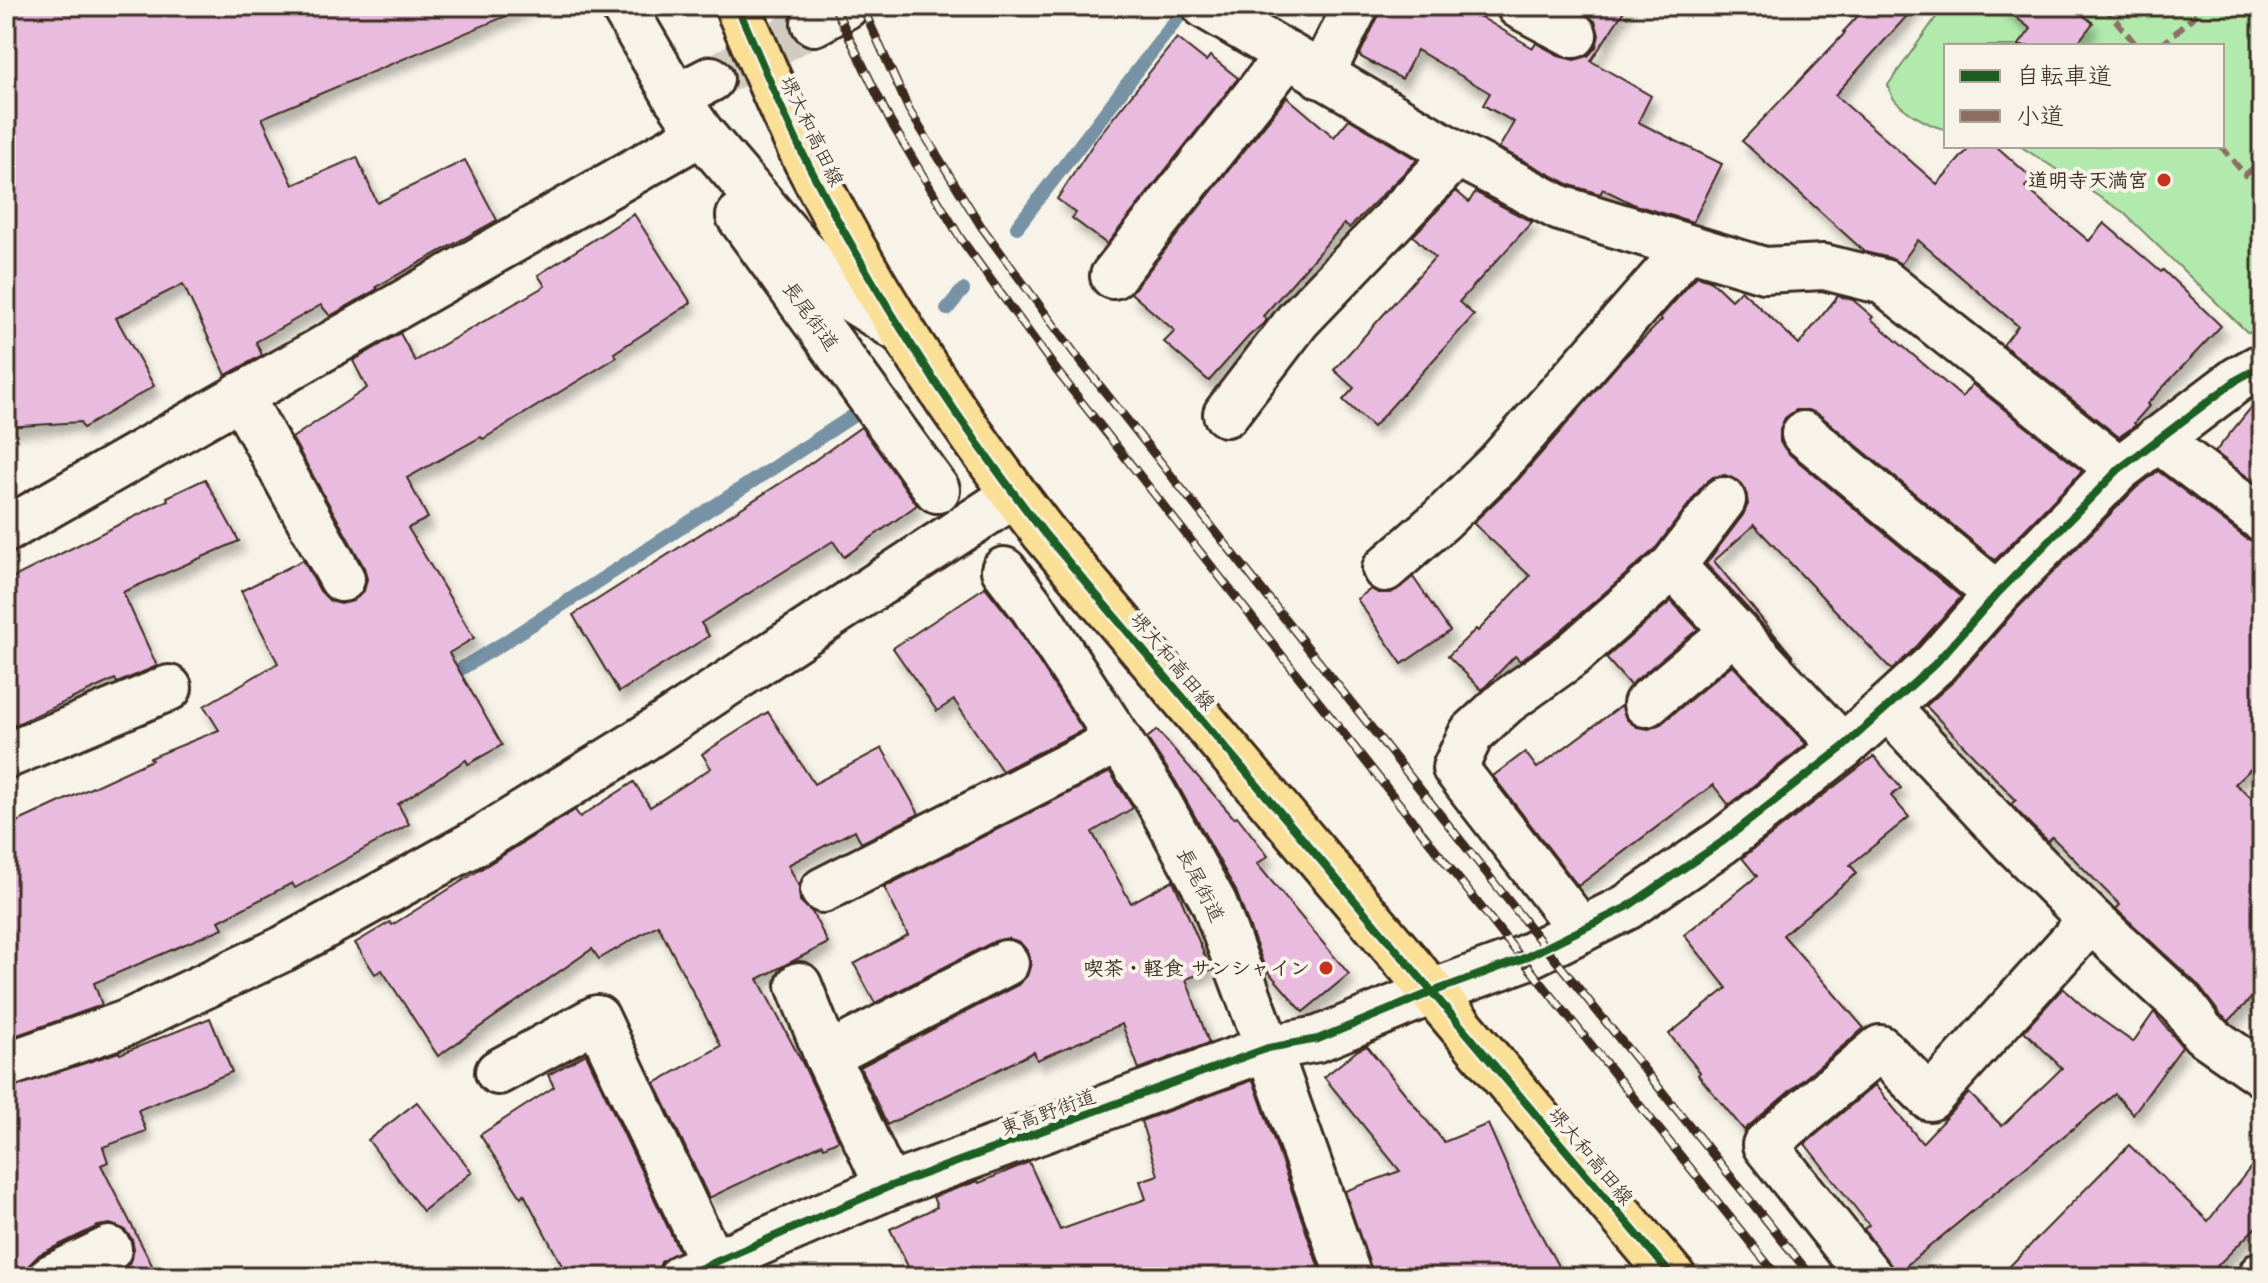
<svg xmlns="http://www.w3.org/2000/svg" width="2268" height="1283" font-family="Mali,'Klee One',sans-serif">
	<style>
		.green { fill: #b2eaad; stroke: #768a66; stroke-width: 2 }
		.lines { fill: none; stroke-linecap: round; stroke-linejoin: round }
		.stream { stroke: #7692a4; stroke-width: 14 }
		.building { fill: #e8bbdf; stroke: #3b2a1e; stroke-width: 2; filter: url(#shadow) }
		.minor-tunnel { stroke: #d1cbc0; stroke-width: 44; stroke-dasharray: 44 22; stroke-linecap: butt }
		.minor-casing { stroke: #3b2a1e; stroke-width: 50 }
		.major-casing { stroke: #3b2a1e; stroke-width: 50 }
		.minor { stroke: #f7f3e8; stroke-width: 44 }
		.major { stroke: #fadf96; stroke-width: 44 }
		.rail-casing { stroke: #3b2a1e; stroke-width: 9 }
		.rail { stroke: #f7f3e8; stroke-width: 6; stroke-dasharray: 18; stroke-linecap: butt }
		.quiet { stroke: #8d6e63; stroke-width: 6; stroke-dasharray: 12 6; stroke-linecap: butt }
		.cycleway-casing { stroke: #f7f3e8; stroke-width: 13 }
		.cycleway { stroke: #1b5e20; stroke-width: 8 }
		.poi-dot { fill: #c8321e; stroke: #f7f3e8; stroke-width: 3 }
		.labels { text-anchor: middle; stroke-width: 8; stroke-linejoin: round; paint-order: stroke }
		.street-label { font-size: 20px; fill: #3b2a1e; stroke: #f7f3e8 }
		.poi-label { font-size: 20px; font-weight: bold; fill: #3b2a1e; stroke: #f7f3e8; text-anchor: end }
	</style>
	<defs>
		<filter id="shadow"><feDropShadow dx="5" dy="9" stdDeviation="4" flood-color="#0004"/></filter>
	</defs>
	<rect width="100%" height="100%" fill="#f7f3e8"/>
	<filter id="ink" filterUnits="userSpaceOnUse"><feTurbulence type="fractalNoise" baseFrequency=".0125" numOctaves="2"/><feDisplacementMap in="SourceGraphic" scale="16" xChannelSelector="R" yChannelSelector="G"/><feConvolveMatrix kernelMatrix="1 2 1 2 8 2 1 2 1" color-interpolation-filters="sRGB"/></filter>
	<g filter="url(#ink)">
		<path class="green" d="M1944,6H2262V333L2247,332L2123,212L2020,146H2222V46H1946V129C1932,128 1902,110 1893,98C1892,97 1889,87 1888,85Z"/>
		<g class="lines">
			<g class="stream">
				<path d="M1017,227L1187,6"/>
				<path d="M947,309L963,290"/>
				<path d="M442,680L502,644L856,414"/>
			</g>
		</g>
		<g class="building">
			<path d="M6,6H530L262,118L293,185L357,157L377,203L465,160L497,220L376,287L377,289L330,316L321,305L256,342L262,355L226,375L183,284L116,318L154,386L83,428L80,422L6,427Z"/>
			<path d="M1381,6H1462L1533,48L1536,43L1562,57L1574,60L1588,56L1596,47L1599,35L1595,21L1573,6H1627L1591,61L1651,96L1638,122L1722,164L1693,222L1635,205L1603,189L1600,194L1570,185L1499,148L1514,122L1483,105L1490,93L1417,50L1402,79L1359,56L1378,17Z"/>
			<path d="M1867,6H1916L1835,95L1937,184L1971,146H1996L2033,179L2025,187L2089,241L2104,223L2161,272L2163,270L2221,326L2147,404L2149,406L2134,423L2136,425L2119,437L2003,345L2018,326L1918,240L1901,264L1890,258L1865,252L1742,141L1845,33L1843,32Z"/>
			<path d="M2001,6H2071L2093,23L2075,46H2018L2031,29Z"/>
			<path d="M1177,38L1206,61L1210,56L1238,78L1107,244L1072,218L1076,213L1057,199L1097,138Z"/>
			<path d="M1287,97L1334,137L1349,119L1417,160L1349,228L1344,224L1263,316L1267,320L1265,322L1249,336L1209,381L1164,342L1175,331L1131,293Z"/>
			<path d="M1456,191L1469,202L1475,192L1532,222L1459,302L1474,315L1373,427L1343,400L1354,388L1334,370L1435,257L1413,236Z"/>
			<path d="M634,214L691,303L614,353L617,357L483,439L481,437L407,478L428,518L408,528L474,638L449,653L502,745L468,764L466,760L398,804L409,824L295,888L292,883L219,921L223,928L94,983L102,1005L6,1039V827L152,760L150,758L219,730L204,706L278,663L241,591L303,560L320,591L330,601L341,604L353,601L364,591L367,579L364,567L292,438L367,388L353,361L400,333L415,361L545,286L538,275Z"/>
			<path d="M1697,276L1710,280L1731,300L1741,290L1799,344L1838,296L1853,300L1873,317L1871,319L1962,397L1972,384L2082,471L1995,560L1820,415L1809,410H1796L1785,418L1780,429V442L1788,453L1961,597L1917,646L1892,670L1754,525L1714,561L1794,658L1706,564L1743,515L1748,504L1746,491L1739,481L1725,475L1713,477L1703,485L1655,549L1557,634L1520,661L1515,656L1482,690L1448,656L1476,629L1478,631L1530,576L1473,523L1518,480L1621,361L1662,320L1660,318Z"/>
			<path d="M2262,394V488L2215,452Z"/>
			<path d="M861,427L917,505L844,557L833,541L701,623L709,636L619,692L573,615L801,470Z"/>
			<path d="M2158,471L2247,539L2262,543V758L2235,784L2262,806V987L2229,1021L2221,1015L2198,985L2116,909L2120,905L2052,837L2048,841L2031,825L2011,804L2016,800L1926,706L1954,681L2015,611L2136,488Z"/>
			<path d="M205,479L239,541L123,592L157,666L117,683L115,679L6,729V581L168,500L167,497Z"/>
			<path d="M1413,577L1450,631L1402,664L1357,599L1371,589L1378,593H1391Z"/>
			<path d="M985,587L1013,622L1083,730L1002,771L954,700L937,711L893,648Z"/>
			<path d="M1671,601L1698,629L1630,685L1606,658Z"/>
			<path d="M1732,665L1806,744L1729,805L1713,785L1578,886L1493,776L1525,752L1537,768L1622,705L1626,719L1637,727L1649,729L1661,724Z"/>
			<path d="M768,712L814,784L882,748L919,814L861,843L855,830L788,865L799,886L800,901L812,912L828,943L758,979L803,1064L839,1140L824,1147L822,1144L709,1198L655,1083L721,1046L658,925L599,959L592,949L438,1056L382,970L375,974L355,943L390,922L392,925L575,810L580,817L634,782L650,807L711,768L702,754Z"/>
			<path d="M1157,730L1234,818L1237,816L1268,856L1257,864L1349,974L1303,1012L1265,968L1236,891L1176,782L1147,738Z"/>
			<path d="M1874,756L1901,788L1891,796L1909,817L1850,865L1857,873L1783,935L1864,1028L1744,1130L1698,1075L1700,1072L1669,1034L1727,988L1684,935L1757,876L1742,858Z"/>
			<path d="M1110,772L1133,808L1092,832L1131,903L1173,880L1211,970L1186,979L1209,1043L1139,1069L1122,1024L1037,1060L1034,1052L887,1125L860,1067L1018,985L1027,976L1031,963L1028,952L1020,942L1008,938L995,941L875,1003L854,964L908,935L884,887Z"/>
			<path d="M2063,988L2086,1009L2133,1042L2154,1012L2182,1047L2133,1114L2115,1094L1896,1274L1864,1229L1869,1225L1805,1144L1875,1085L1922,1143L1969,1093L2002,1126L2062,1068L2024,1031Z"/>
			<path d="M210,1018L232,1072L138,1110L146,1131L103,1147L108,1162L101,1165L158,1277H108L129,1264L134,1250L132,1239L124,1229L110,1224L98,1226L40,1254L30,1264L26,1277H6V1089L119,1052L120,1054Z"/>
			<path d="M1367,1046L1444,1142L1488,1124L1519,1194L1564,1277H1373L1345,1191L1400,1171L1324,1077L1358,1050Z"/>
			<path d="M586,1054L679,1251L661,1262L656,1277H568L524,1194L521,1197L480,1135L554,1087L548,1075Z"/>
			<path d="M1253,1080L1322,1277H913L890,1229L937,1207L933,1197L978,1181L979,1183L1029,1162L1060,1230L1146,1199L1140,1181L1158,1175L1141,1121Z"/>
			<path d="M417,1102L472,1172L423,1211L368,1140Z"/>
			<path d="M2129,1145L2208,1221L2262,1153V1221L2206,1277H1999Z"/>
		</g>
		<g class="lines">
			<path class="minor-tunnel" d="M711,79L814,23"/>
			<g class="minor-casing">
				<g id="minor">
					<path d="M623,6L676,97L701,133L798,246L852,300L900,330"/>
					<path d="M1205,6L1457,154L1560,208L1764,270L1824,267L1884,282L2119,469"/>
					<path d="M1519,6L1574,35"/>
					<path d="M814,23L846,6"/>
					<path d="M1321,76L1356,6"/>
					<path d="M676,97L711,79"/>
					<path d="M739,216L937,490"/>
					<path d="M1113,276L1287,56"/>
					<path d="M240,395L342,579"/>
					<path d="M1226,414L1298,320L1457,154"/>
					<path d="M1804,434L1997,594"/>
					<path d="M2157,439L2262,519"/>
					<path d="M6,530L701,133"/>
					<path d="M1673,566L1843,747"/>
					<path d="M1385,569L1441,520L1499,463L1687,249"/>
					<path d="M1004,570L1033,608L1154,794L1214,903L1268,1048L1349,1277"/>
					<path d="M1646,704L1734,631"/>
					<path d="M1888,708L2013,842L2091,920L2181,1003L2203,1033L2262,1074"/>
					<path d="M6,756L169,688"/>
					<path d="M823,890L1119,740"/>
					<path d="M1581,930L1455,768L1471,734L1506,702L1573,654L1673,566L1723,500"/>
					<path d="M799,985L827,1056L888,1187"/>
					<path d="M827,1056L1006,963"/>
					<path d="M6,1065L126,1023L283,949L475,843L634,745L1014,495"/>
					<path d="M498,1072L597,1018L712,1263"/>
					<path d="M2261,1276L2262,1274"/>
					<path d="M51,1277L109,1249"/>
					<path d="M681,1277L888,1187L1268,1048L1318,1039L1432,992L1522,959L1627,907L1722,842L1843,747L1935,664L1997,594L2119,469L2238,379L2262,366"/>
					<path d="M1870,1277L1765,1145L1880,1048L1930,1098L2091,920"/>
				</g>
			</g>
			<g class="major-casing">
				<path id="major" d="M737,6C761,59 782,114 809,166C875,296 955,418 1044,533L1673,1277"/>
			</g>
			<use href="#minor" class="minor"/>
			<use href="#major" class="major"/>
			<g class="rail-casing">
				<g id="rail">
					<path d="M834,6L890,121L961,239L1057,371L1522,959L1778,1277"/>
					<path d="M862,6L909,110L981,226L1078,358L1546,948L1812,1277"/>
				</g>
			</g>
			<use href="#rail" class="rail"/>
			<g class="quiet">
				<path d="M2104,6L2137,46"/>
				<path d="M2161,46L2205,6"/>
				<path d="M2221,146L2245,175L2262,161"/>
			</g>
			<g class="cycleway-casing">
				<g id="cycleway">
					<path d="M737,6C761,59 782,114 809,166C875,296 955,418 1044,533L1673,1277"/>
					<path d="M681,1277L888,1187L1268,1048L1318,1039L1432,992L1522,959L1627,907L1722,842L1843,747L1935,664L1997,594L2119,469L2238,379L2262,366"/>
				</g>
			</g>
			<use href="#cycleway" class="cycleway"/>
		</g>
	</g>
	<g class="poi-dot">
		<circle cx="2164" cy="180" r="8"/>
		<circle cx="1326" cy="968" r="8"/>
	</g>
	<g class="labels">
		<g class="street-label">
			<text transform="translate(812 131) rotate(64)" y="7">堺大和高田線</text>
			<text transform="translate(811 316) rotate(54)" y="7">長尾街道</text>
			<text transform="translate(1173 661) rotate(50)" y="7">堺大和高田線</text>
			<text transform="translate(1201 885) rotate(63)" y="7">長尾街道</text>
			<text transform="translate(1048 1112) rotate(-20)" y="7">東高野街道</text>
			<text transform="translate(1591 1156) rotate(50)" y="7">堺大和高田線</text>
		</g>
		<g class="poi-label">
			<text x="2148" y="187">道明寺天満宮</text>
			<text x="1310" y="975">喫茶・軽食 サンシャイン</text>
		</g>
	</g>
	<rect width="2268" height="1283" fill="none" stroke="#f7f3e8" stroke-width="32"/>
	<rect x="16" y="16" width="2236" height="1251" fill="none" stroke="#3b2a1e" stroke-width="3" filter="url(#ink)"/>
	<rect x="1944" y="44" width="280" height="104" fill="#f7f3e8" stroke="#aca397" stroke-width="2"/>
	<rect x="1960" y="70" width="40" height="12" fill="#1b5e20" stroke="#aca397" stroke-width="2"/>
	<text x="2016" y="84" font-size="24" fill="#3b2a1e">自転車道</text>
	<rect x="1960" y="110" width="40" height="12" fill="#8d6e63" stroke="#aca397" stroke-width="2"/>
	<text x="2016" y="124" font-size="24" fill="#3b2a1e">小道</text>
</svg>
